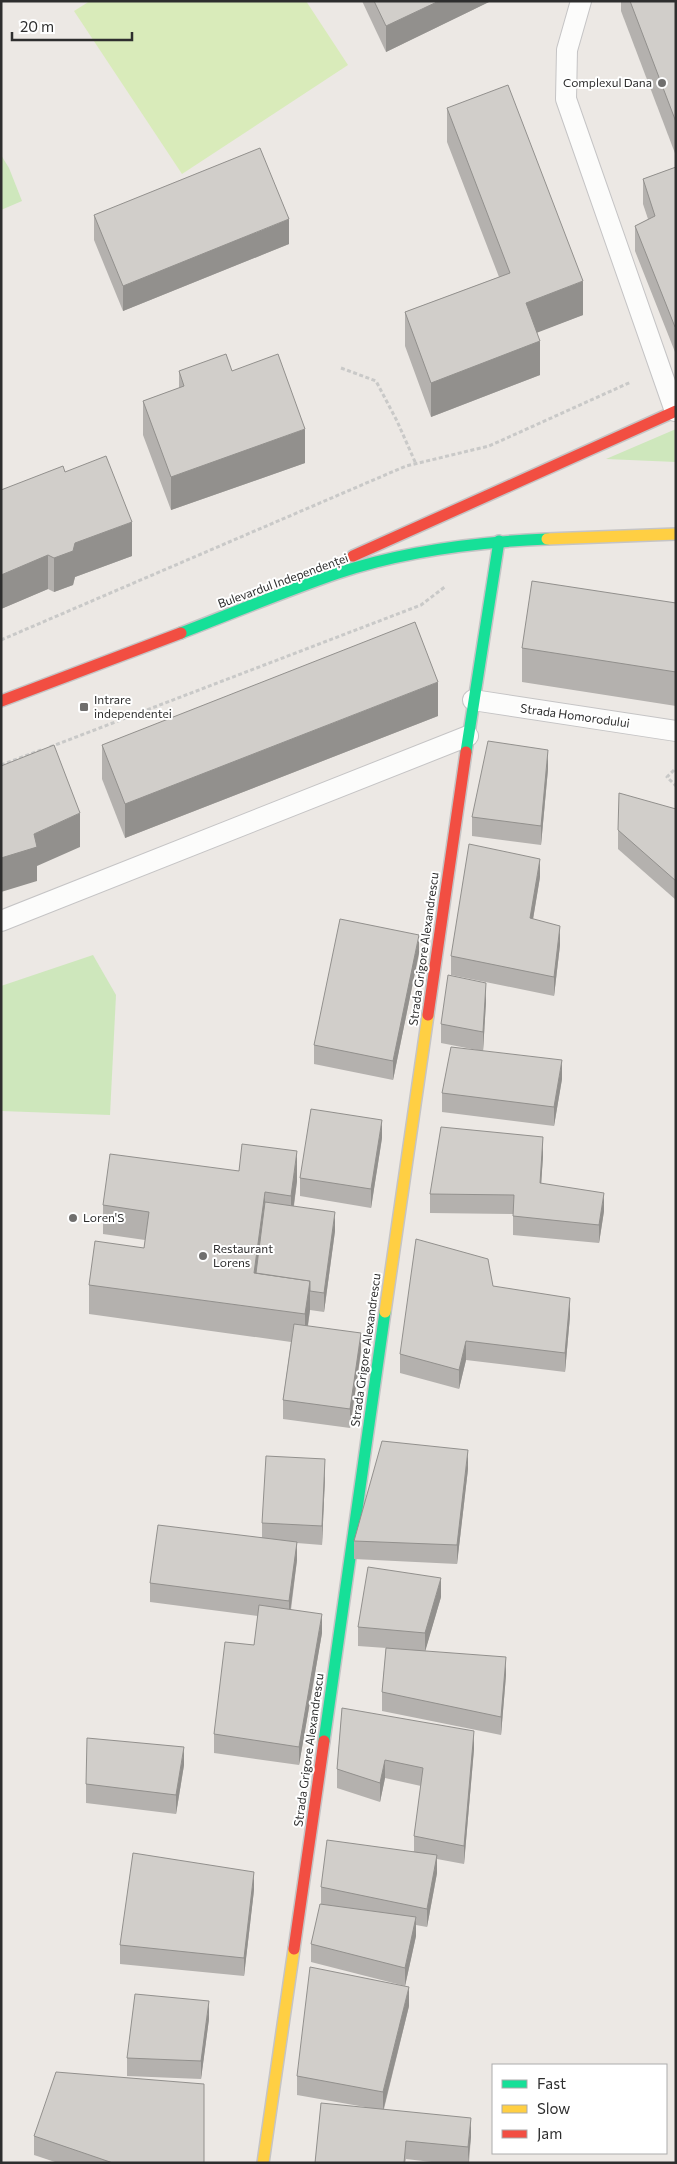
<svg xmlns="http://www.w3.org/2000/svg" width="677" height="2164" font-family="Commissioner,sans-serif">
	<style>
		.green { fill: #cee7bc }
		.pitch { fill: #d9ebba }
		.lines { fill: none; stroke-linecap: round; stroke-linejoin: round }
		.lane-casing { stroke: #c5c4c5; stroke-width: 22 }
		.fast-casing { stroke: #c5c4c5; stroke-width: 14 }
		.slow-casing { stroke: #c5c4c5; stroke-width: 14 }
		.jam-casing { stroke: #c5c4c5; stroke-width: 14 }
		.path { stroke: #c9c9c8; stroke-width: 3; stroke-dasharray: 4 2.5; stroke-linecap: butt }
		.lane { stroke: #fcfcfb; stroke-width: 20 }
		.fast { stroke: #16e098; stroke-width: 11 }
		.slow { stroke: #ffcf43; stroke-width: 11 }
		.jam { stroke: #f24e42; stroke-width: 11 }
		.wall { fill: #b4b1ae }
		.shaded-wall { fill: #92908d }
		.building { fill: #d1ceca; stroke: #92908d }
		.poi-dot { fill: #706f6e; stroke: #fff; stroke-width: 2 }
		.labels { text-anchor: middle; stroke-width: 4; stroke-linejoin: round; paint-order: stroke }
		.poi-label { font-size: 12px; fill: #2e2e2e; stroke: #fff; text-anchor: start }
		.street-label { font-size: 12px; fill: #2e2e2e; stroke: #fff }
	</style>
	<rect width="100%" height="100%" fill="#ece8e4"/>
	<g class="green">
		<path d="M1,155L9,168L22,201L1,210Z"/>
		<path d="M676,429V462L606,459Z"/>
		<path d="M93,955L116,995L110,1115L1,1111V986Z"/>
	</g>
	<path class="pitch" d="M90,1H306L348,65L182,174L74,11Z"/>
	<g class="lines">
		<g class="lane-casing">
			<g id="lane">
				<path d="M581,1L567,50L566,99L675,411"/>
				<path d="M473,700L676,731"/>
				<path d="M1,921L468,736"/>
			</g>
		</g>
		<g class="fast-casing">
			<g id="fast">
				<path d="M181,633C233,613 285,591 338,573C404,551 477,542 547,539"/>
				<path d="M466,752L499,541"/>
				<path d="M324,1741L385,1312"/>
			</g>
		</g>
		<g class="slow-casing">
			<g id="slow">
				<path d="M547,539L676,534"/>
				<path d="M385,1312L428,1015"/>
				<path d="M263,2163L294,1949"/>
			</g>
		</g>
		<g class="jam-casing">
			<g id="jam">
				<path d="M353,556L676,411"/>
				<path d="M1,701L181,633"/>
				<path d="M428,1015L466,752"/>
				<path d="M294,1949L324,1741"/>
			</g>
		</g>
		<g class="path">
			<path d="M341,368L376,381L397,421L416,464"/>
			<path d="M1,640L406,466L489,446L631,382"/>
			<path d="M50,747L421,605L446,586"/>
			<path d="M1,765L41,750"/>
			<path d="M674,770L667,777L676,786"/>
		</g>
		<use href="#lane" class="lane"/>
		<use href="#fast" class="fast"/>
		<use href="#slow" class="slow"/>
		<use href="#jam" class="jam"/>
	</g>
	<g class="wall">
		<path d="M362,1H491L386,52Z"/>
		<path d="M621,1H676V156L621,11Z"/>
		<path d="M447,108L583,315L537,332L540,375L431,417L405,346V312L499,277L447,142Z"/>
		<path d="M676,167L675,352L635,251V226L648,219L643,204V179Z"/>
		<path d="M94,215L289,244L123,311L94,240Z"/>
		<path d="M179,371H232L305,463L171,510L143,435V401L179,388Z"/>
		<path d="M65,472L132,556L75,577L73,585L54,592L48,589L1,609V490Z"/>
		<path d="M676,603V706L522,682V648Z"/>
		<path d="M438,716L125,838L102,779V745Z"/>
		<path d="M548,769L541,845L472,836V817Z"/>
		<path d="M676,809V900L618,849V830Z"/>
		<path d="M540,877L533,919L560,945L554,996L451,975V956Z"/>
		<path d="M419,953L393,1080L314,1064V1045Z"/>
		<path d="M486,1002L483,1051L562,1079L554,1126L442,1112V1093L482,1051L441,1043V1024Z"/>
		<path d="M382,1138L371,1208L300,1196V1178Z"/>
		<path d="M543,1156L541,1184L604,1211L599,1243L513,1235V1214L430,1213V1194Z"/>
		<path d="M297,1181L294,1206L335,1231L324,1312L310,1310L308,1326L361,1351L350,1428L283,1419V1400L291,1342L89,1314V1285L144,1248L145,1240L103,1234V1205Z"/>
		<path d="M493,1286L570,1316L565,1372L466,1360L459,1389L400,1373V1354Z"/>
		<path d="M468,1469L457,1564L354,1559V1541Z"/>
		<path d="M325,1477L322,1545L297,1543V1560L291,1610L322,1633L299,1765L214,1753V1734L254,1645L258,1616L150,1602V1583L262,1537V1523Z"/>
		<path d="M441,1597L425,1651L506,1675L501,1735L382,1711V1692L386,1648L358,1646V1627Z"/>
		<path d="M342,1708L474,1749L464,1864L437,1859V1873L427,1927L416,1925V1936L405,1986L311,1962V1944L321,1904V1887L414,1851V1836L421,1786L385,1778L380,1802L337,1788V1769Z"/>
		<path d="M184,1765L176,1814L86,1803V1784Z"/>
		<path d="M254,1890L244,1976L120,1964V1945Z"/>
		<path d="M409,2006L384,2109L471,2137L469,2163H440L406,2159L405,2163H315L365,2107L297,2095V2076Z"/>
		<path d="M209,2019L201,2079L127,2076V2058Z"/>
		<path d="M34,2136L204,2163H58L34,2155Z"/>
	</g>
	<g class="shaded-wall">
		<path d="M439,1H491L386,52V26Z"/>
		<path d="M289,219V244L123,311V286Z"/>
		<path d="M583,281V315L526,337V303Z"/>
		<rect x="675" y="327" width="1" height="25"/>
		<path d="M540,341V375L431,417V383Z"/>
		<path d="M305,429V463L171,510V477Z"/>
		<path d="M132,522V556L75,577L73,585L54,592V558L75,543Z"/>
		<path d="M48,555V589L1,609V575Z"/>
		<path d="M438,682V716L125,838V804Z"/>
		<path d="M548,750V769L541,845V826Z"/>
		<path d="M80,813V847L37,866V881L1,892V858L34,834Z"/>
		<path d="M540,859V877L530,937V918Z"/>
		<path d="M560,926V945L554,996V977Z"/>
		<path d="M419,935V953L393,1080V1061Z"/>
		<path d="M486,983V1002L483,1051V1032Z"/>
		<path d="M562,1060V1079L554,1126V1107Z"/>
		<path d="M382,1120V1138L371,1208V1189Z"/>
		<path d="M543,1137V1156L540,1202V1183Z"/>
		<path d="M297,1151V1181L291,1225V1196Z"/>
		<path d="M265,1192V1221L257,1284L254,1273Z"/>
		<path d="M604,1193V1211L599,1243V1225Z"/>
		<path d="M335,1212V1231L324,1312V1293Z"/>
		<path d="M310,1281V1310L305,1344V1314Z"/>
		<path d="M570,1298V1316L565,1372V1353Z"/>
		<path d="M361,1333V1351L350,1428V1409Z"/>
		<path d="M466,1341V1360L459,1389V1370Z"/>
		<path d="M468,1450V1469L457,1564V1545Z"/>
		<path d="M325,1459V1477L322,1545V1526Z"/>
		<path d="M297,1542V1560L289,1620V1601Z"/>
		<path d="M441,1578V1597L425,1652V1633Z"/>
		<path d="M322,1614V1633L299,1765V1747Z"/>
		<path d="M506,1657V1675L501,1735V1717Z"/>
		<path d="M474,1731V1749L464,1864V1846Z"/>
		<path d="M184,1747V1765L176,1814V1795Z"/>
		<path d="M385,1760V1778L380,1802V1783Z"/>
		<path d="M437,1855V1873L427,1927V1909Z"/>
		<path d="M254,1872V1890L244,1976V1958Z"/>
		<path d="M416,1917V1936L405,1986V1968Z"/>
		<path d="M409,1987V2006L383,2111V2092Z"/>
		<path d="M209,2001V2019L201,2079V2061Z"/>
		<path d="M471,2118V2137L468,2163V2147Z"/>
	</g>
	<g class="building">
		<path d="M374,1H439L386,26Z"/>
		<path d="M630,1H676V122Z"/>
		<path d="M508,85L583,281L526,303L540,341L431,383L405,312L510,273L447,108Z"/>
		<path d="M260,148L289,219L123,286L94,215Z"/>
		<path d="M676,167V327H675L635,226L655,216L643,179Z"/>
		<path d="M226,354L232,371L278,354L305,429L171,477L143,401L184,386L179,371Z"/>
		<path d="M106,456L132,522L75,543L73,551L54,558L48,555L1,575V490L63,466L65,472Z"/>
		<path d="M532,581L676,603V672L522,648Z"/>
		<path d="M415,622L438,682L125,804L102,745Z"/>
		<path d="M488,741L548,750L541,826L472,817Z"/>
		<path d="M54,745L80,813L34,834L37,847L1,858V766Z"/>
		<path d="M619,793L676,809V881L618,830Z"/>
		<path d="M469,844L540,859L530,918L560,926L554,977L451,956Z"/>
		<path d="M340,919L419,935L393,1061L314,1045Z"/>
		<path d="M448,975L486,983L483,1032L441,1024Z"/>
		<path d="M451,1047L562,1060L554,1107L442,1093Z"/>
		<path d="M311,1109L382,1120L371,1189L300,1178Z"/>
		<path d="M441,1127L543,1137L540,1183L604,1193L599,1225L513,1216L514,1195L430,1194Z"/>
		<path d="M242,1144L297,1151L291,1196L265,1192L254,1273L310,1281L305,1314L89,1285L95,1241L144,1248L149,1212L103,1205L110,1154L239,1171Z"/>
		<path d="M265,1202L335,1212L324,1293L310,1291V1281L256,1273Z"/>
		<path d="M416,1239L488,1259L493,1286L570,1298L565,1353L466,1341L459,1370L400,1354Z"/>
		<path d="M294,1324L361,1333L350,1409L283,1400Z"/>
		<path d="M382,1441L468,1450L457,1545L354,1541Z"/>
		<path d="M266,1456L325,1459L322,1526L262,1523Z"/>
		<path d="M158,1525L297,1542L289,1601L150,1583Z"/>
		<path d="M368,1567L441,1578L425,1633L358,1627Z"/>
		<path d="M259,1605L322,1614L299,1747L214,1734L225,1642L254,1645Z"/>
		<path d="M386,1648L506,1657L501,1717L382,1692Z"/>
		<path d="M342,1708L474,1731L464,1846L414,1836L423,1768L385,1760L380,1783L337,1769Z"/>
		<path d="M87,1738L184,1747L176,1795L86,1784Z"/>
		<path d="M327,1840L437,1855L427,1909L321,1887Z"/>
		<path d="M133,1853L254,1872L244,1958L120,1945Z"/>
		<path d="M320,1904L416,1917L405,1968L311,1944Z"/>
		<path d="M310,1967L409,1987L383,2092L297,2076Z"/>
		<path d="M135,1994L209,2001L201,2061L127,2058Z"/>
		<path d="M56,2072L204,2084V2163H113L34,2136Z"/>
		<path d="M321,2103L471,2118L468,2147L406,2141L404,2163H315Z"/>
	</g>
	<g class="poi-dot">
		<circle cx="662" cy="83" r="5"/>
		<rect x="79" y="702" width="10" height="10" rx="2.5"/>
		<circle cx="73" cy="1218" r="5"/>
		<circle cx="203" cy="1256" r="5"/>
	</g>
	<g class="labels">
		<g class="poi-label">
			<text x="652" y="87" text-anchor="end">Complexul Dana</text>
			<text x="94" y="704">Intrare<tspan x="94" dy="14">independentei</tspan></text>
			<text x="83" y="1222">Loren'S</text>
			<text x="213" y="1253">Restaurant<tspan x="213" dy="14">Lorens</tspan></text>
		</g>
		<g class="street-label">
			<text transform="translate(283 581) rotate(-20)" y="4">Bulevardul Independenței</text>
			<text transform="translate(575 716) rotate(8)" y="4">Strada Homorodului</text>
			<text transform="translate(424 949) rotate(-82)" y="4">Strada Grigore Alexandrescu</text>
			<text transform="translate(366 1350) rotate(-82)" y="4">Strada Grigore Alexandrescu</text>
			<text transform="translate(309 1750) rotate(-82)" y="4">Strada Grigore Alexandrescu</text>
		</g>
	</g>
	<rect width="677" height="2164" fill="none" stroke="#2e2e2e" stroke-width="5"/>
	<rect x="492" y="2064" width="175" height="90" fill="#ffffff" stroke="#ababab"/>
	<rect x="502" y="2080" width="25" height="8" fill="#16e098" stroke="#ababab"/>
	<text x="537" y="2089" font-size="15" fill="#2e2e2e">Fast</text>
	<rect x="502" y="2105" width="25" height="8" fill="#ffcf43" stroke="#ababab"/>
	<text x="537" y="2114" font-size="15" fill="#2e2e2e">Slow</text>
	<rect x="502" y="2130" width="25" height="8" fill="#f24e42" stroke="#ababab"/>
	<text x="537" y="2139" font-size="15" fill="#2e2e2e">Jam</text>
	<path d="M12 32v8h120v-8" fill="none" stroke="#2e2e2e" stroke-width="2.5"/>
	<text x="20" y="32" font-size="15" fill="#2e2e2e" stroke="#ffffff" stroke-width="4" paint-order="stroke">20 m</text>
</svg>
